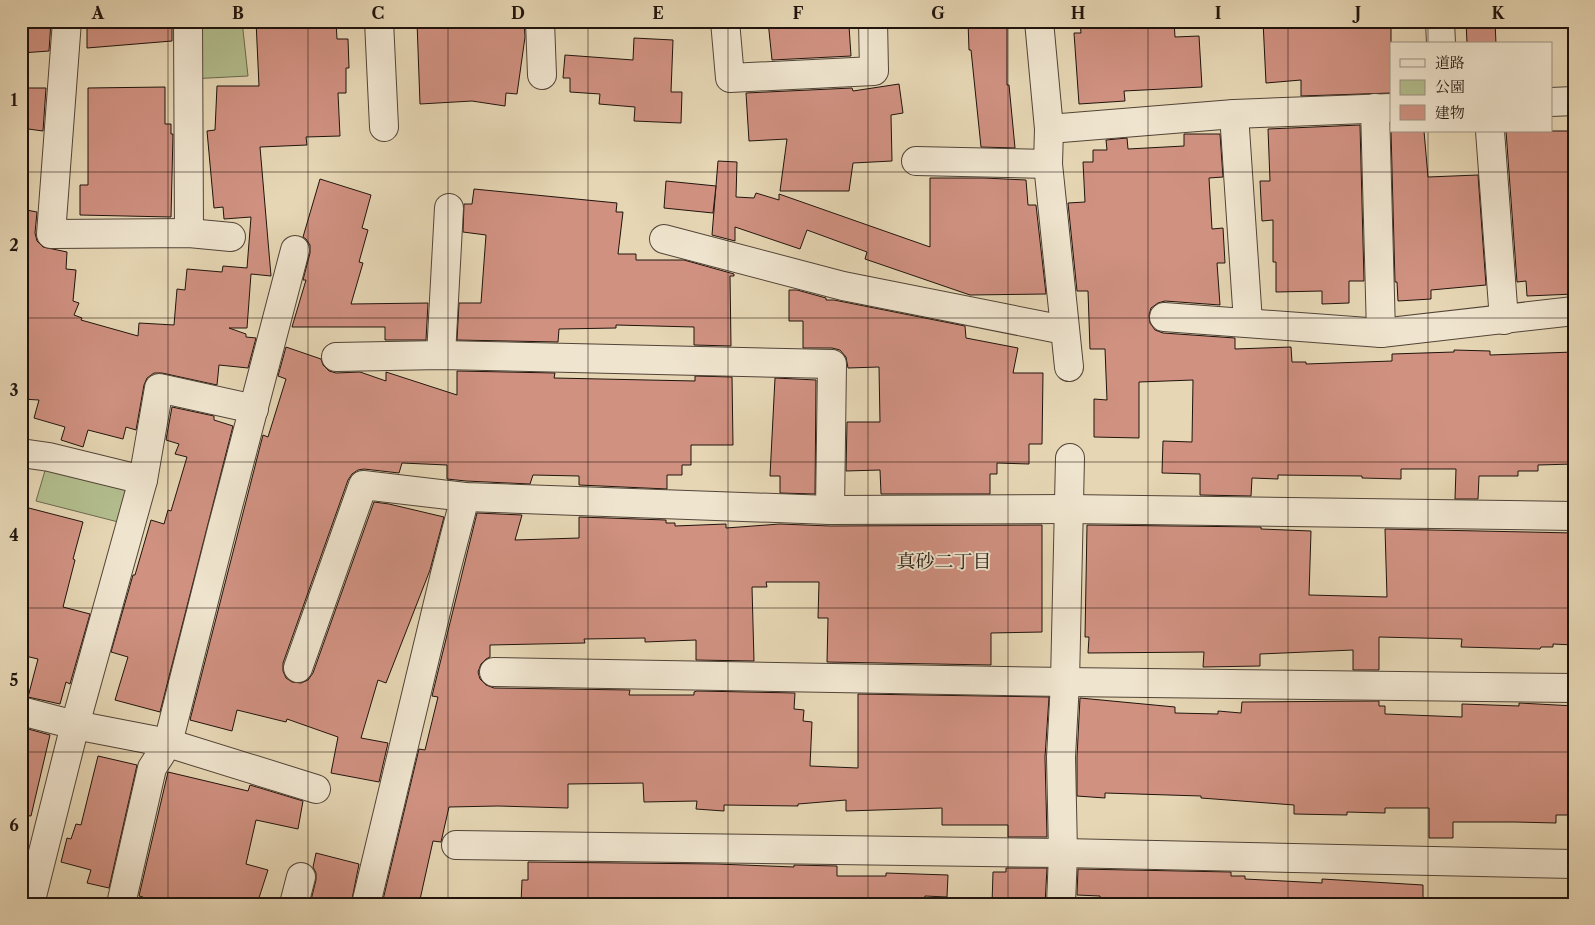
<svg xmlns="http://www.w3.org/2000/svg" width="1595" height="925" font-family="'Libre Caslon Text','Noto Serif JP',serif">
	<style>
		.green { fill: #b3be8e; stroke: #6a694e }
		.building { fill: #d09181; stroke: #20140d }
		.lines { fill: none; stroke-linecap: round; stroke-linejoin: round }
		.minor-casing { stroke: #524437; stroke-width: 30 }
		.minor { stroke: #efe4ce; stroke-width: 28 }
		.grid { fill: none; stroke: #20140d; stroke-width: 1; stroke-opacity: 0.55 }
		.labels { text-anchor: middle; stroke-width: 4; stroke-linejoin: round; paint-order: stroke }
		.neighbourhood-label { font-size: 19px; fill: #20140d; stroke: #efe4ce }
		.neatline { fill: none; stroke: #20140d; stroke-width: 2 }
		.grid-label { font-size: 16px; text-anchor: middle; font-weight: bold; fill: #20140d }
	</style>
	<rect width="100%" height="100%" fill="#e6d6b4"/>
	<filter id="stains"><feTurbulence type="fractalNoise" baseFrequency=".004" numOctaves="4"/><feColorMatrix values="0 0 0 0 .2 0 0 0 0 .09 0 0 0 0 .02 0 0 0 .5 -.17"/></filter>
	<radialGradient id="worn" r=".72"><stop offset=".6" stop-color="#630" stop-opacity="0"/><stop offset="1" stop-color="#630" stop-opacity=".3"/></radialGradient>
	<g class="green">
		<path d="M188,21H242L248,76L189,79Z"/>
		<path d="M49,457L143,480L130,525L36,501Z"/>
	</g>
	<g class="building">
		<path d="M21,21H51L49,51L21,53Z"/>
		<path d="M87,21H172V41L87,48Z"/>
		<path d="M256,21H336L337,39H348L349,68H346V93H338L340,136L306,137L307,145L260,147L271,276L251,274L247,328H229L246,334V337L256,338L248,368L219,365L217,385L162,373H154L147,378L144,385L136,430L126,427L123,439L88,430L83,447L61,440L65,427L34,418L39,400L21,399V209L37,212L35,233L37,241L43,247L67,252L66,269L76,270L73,301L79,303L74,315L82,318L81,320L138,336L139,323L174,325L177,289L185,290L187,269L222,272L223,266L247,268L251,217L224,219L223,207L214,208L207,131L215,130L217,86H259Z"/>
		<path d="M437,21H524L525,37L517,94L506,93L505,106L472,101L420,104L417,22Z"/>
		<path d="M768,21H841V26H849L851,56L772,60Z"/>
		<path d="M968,21H1007V85H1009L1015,148L981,147L971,50H969Z"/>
		<path d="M1080,21H1174L1175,37L1199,36L1202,87L1124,91L1125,101L1079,104L1074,33H1081Z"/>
		<path d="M1263,21H1391V93L1301,96V80L1266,83Z"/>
		<path d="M1466,21H1495L1496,44H1467Z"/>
		<path d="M634,38L673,40L671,92H682L681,123L634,121L635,107L599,104L600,94L570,92V78H563L565,55L633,60Z"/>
		<path d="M899,84L903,113L891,115L892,161L853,163L849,191H780L787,139L749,141L746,93L852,88L853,91Z"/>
		<path d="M165,87V124H171V134H173L171,217L80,215V185H88V88Z"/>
		<path d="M21,88H46L43,131L21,128Z"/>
		<path d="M1360,125L1364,281H1349V303L1322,304V291L1276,292V262H1273V220L1262,221L1260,181H1270L1268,129Z"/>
		<path d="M1391,131H1424L1428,177L1478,175L1486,285L1431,290V299L1398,301L1397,282H1395Z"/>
		<path d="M1506,131H1574V294L1527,296L1526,281L1517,282Z"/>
		<path d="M1184,134H1220L1223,177L1209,178L1212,229L1223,228L1225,263H1217L1220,305L1165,301L1158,303L1151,308L1149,315L1150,323L1155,330L1163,333L1235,338V349L1291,347L1292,362H1306V364L1392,361V354L1454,352V350L1490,351V355L1574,352V464L1538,465V471H1518V476H1479L1478,499H1455L1456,469H1401V479L1362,478V476L1278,475V479L1252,478L1251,496L1200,495V474L1162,473L1163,441L1192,442L1193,380L1139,382V438L1094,437V399L1107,400L1105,349H1090L1088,291H1077L1068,203L1085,202L1083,162H1093V150H1107L1106,140L1127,138L1128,149L1184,146Z"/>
		<path d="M718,161L737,162L736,197L754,198L756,193L779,200V194L930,247V178H984L1026,180L1028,205H1036L1046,294L970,295L865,259L867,252L807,230L800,249L735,227V241L712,235Z"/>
		<path d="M320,179L371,195L362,228L368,230L359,262L363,263L351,304L428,303L426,340H385V327H292L306,280H303L310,253V245L306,239L303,237Z"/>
		<path d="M666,181L716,186L713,213L664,208Z"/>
		<path d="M474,189L617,203L616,212H623L618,254H636V260H684L734,274V276H730L731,346L694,345V327L616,325V328L559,329L558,342L457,340L459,303H481L486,235L463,232L464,204H472Z"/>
		<path d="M789,290H797L826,298V300H834L965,326L966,338L1018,348L1013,373H1043L1042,444H1029V464L997,463V474H990V494H881L880,470L846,471L847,422H880L879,367L848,368L846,357L840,350L832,348H803V321H789Z"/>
		<path d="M286,347L321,359L323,365L329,371L336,373L360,372L386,381V372L457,395V371L555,373L554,378L695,381V376L732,377L733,445H691V465H682V475H667V489L579,485V476L533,475L530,484L466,481L447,479V465L402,463L399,473L364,469L358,470L352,474L348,480L283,663V671L286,678L292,682L301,683L308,680L313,673L374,502L389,504L444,517L430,570L386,683L378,680L361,738L388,743L379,782L331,773L338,737L287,719L286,722L237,710L232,731L190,720L263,435L268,437L286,379L278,376Z"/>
		<path d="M775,378L816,380L815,494L780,493V476H770Z"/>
		<path d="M172,407L214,416V420L233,426L160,712L115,700L128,657L111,652L133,575H135L151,520L164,524L168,510L171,511L187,457L175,454L179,444L166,440Z"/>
		<path d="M21,506L83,522L73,559L75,560L63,607L90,614L70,684L66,682L60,704L28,697L38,659L21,655Z"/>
		<path d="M477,513L522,515L515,540L579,538V517L666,520V523H675V526L726,524V528L780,524L830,526L1042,525V632L991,633V665L827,662L828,618H818L819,582H766L767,587H752L754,661L696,660V640L645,642V638L584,639L585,643L490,645V657L486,659L481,664L478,672L480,679L486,685L494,688L630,690L629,695H694V692L697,691L795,693L794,709L804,710L803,721L812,722L810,766L858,768V694L1049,697L1045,757L1047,837H1008V825H942V808L846,811V800L798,804V806L724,805V811L696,809L697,801L644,802L643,783L568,784V808L498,806L449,807L441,842L433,841L419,904H382L419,749L425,750L438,697L432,696Z"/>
		<path d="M1087,525L1261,527V529L1311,531L1309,595L1387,597L1385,529L1574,533V645L1553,644V647H1541L1540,649L1461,647L1462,639L1379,637V670H1353V650L1260,654V666L1203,667L1204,652L1088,653L1089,637H1085Z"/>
		<path d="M1080,698L1175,707V713L1218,714V711L1241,713L1242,702L1379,701V706H1385V714L1462,717V704L1519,706V703L1574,706V741H1572L1570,815H1556V823L1515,822H1453V838H1429V808H1385V813L1347,812V815L1294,814V805L1201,798V796L1105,793V798L1077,796V757Z"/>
		<path d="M21,727L50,735L31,816L21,815Z"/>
		<path d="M98,756L137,765L109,888L87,883L91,870L61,862L67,838L71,839L76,824L81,825Z"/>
		<path d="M168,772L248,791L250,785L303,801L298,829L256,820L246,864L268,870L257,904H156L142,900L143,897L139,896Z"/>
		<path d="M316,853L359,864L351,904H310L316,880V873L313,867Z"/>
		<path d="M528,862L717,864L794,867V865L837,866V876H886V873L948,875L947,897L925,896L924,904H521L522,880H528Z"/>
		<path d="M1006,868H1047L1045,904H992L993,872H1006Z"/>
		<path d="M1078,869L1231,872V876H1245V879L1322,883V879L1423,885V904H1100V896L1077,895Z"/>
	</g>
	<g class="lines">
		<g class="minor-casing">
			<g id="minor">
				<path d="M67,21L51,234L189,233L231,237"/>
				<path d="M188,21L189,233"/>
				<path d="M379,21L384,127"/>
				<path d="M540,21L542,75"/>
				<path d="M725,21L730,78L874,71L873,21"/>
				<path d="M1039,21L1049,129L1234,114L1391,108"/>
				<path d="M1440,21L1441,44"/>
				<path d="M1551,102L1574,101"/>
				<path d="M1375,108L1381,333"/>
				<path d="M1234,114L1248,322"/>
				<path d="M1049,129L1048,164L1069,367"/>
				<path d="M1490,131L1504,320"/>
				<path d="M916,161L1048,164"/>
				<path d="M664,239L843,286L1064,330"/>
				<path d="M1164,317L1381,333L1574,311"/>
				<path d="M441,355L449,208"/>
				<path d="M336,357L441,355L832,364L830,510"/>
				<path d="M21,453L49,457L143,480"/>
				<path d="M298,668L363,485L465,497L830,510L1069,509L1574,516"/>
				<path d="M494,672L1065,682L1574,688"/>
				<path d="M21,711L75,725L168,743L316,789"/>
				<path d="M456,845L1063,853L1574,864"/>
				<path d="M30,904L75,725L143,480L159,388L254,409"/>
				<path d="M121,904L152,768L168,743L222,529L295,250"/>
				<path d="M294,904L301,877"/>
				<path d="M366,904L445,574L465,497"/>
				<path d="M1061,904L1063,853L1061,757L1065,682L1070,458"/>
			</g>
		</g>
		<use href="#minor" class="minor"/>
	</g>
	<path class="grid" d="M168,21V904M308,21V904M448,21V904M588,21V904M728,21V904M868,21V904M1008,21V904M1148,21V904M1288,21V904M1428,21V44M1428,131V904M21,172H1574M21,318H1574M21,462H1574M21,608H1574M21,752H1574"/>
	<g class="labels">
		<g class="neighbourhood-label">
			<text x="944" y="568">真砂二丁目</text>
		</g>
	</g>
	<rect width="1595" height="925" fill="none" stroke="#e6d6b4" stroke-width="55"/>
	<rect x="1390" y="42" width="162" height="90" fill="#efe4ce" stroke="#9c9181"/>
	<rect x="1400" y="59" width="25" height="8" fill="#efe4ce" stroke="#9c9181"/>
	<text x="1435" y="68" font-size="15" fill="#20140d">道路</text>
	<rect x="1400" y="80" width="25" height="15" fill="#b3be8e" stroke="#9c9181"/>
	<text x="1435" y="92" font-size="15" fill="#20140d">公園</text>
	<rect x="1400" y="105" width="25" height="15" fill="#d09181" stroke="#9c9181"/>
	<text x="1435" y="118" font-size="15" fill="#20140d">建物</text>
	<rect x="28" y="28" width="1540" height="870" class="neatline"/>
	<g class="grid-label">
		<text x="98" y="19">A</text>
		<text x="238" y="19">B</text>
		<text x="378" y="19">C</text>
		<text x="518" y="19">D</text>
		<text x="658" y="19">E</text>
		<text x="798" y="19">F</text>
		<text x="938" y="19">G</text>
		<text x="1078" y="19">H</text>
		<text x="1218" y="19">I</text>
		<text x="1358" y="19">J</text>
		<text x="1498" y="19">K</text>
		<text x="14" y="106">1</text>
		<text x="14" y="251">2</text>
		<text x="14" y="396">3</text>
		<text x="14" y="541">4</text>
		<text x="14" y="686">5</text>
		<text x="14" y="831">6</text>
	</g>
	<rect width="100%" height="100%" filter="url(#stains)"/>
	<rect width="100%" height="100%" fill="url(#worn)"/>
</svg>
